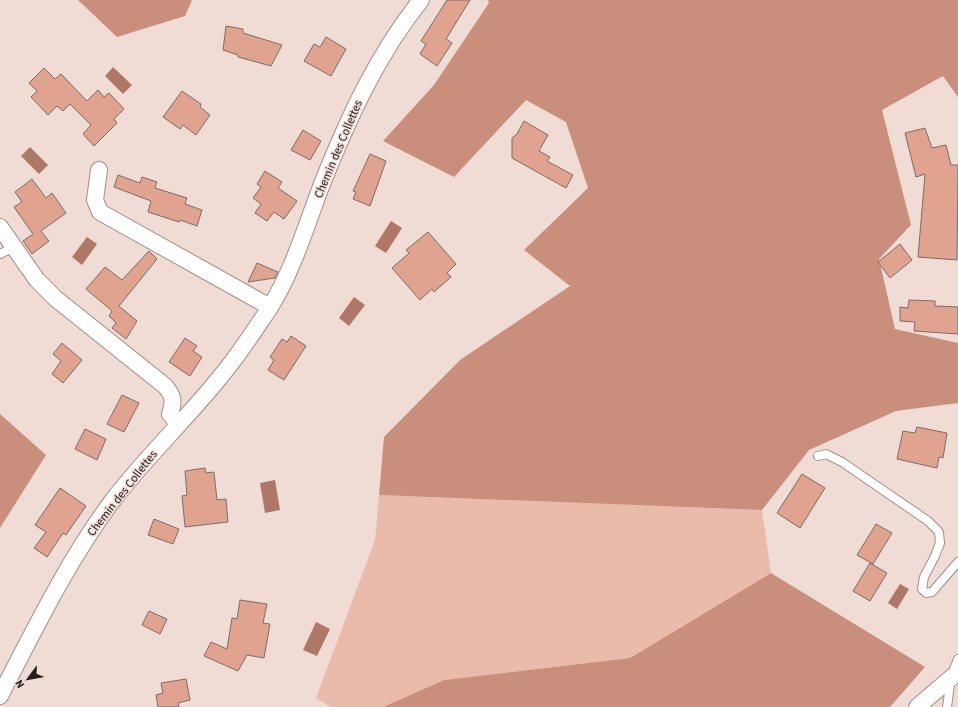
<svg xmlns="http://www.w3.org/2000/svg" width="958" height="707" font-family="'Source Sans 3',sans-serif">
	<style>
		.green { fill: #eabbab }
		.forest { fill: #c98f7c }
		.water { fill: #af7765 }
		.building { fill: #dfa390; stroke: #7e6c66 }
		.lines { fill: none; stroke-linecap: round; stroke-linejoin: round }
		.service-casing { stroke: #a28f89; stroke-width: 10 }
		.minor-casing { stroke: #a28f89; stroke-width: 18 }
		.service { stroke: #fff; stroke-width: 8 }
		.minor { stroke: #fff; stroke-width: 16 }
		.labels { text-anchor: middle; stroke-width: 3; stroke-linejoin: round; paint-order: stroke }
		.street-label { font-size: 12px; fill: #251d1b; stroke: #f0dbd5 }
	</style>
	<rect width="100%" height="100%" fill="#f0dbd5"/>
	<path class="green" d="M379,495L762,510L771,573L630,658L444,680L383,707H331L316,698L375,540Z"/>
	<g class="forest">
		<path d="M78,0H192L185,16L117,37Z"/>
		<path d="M488,0H958V97L943,76L882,110L911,225L879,259L895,329L958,343V403L896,411L809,450L762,510L379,495L384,437L460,360L570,286L524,250L588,188L566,122L526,100L454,177L383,141L434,85L489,3Z"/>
		<path d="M0,414L46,455L0,528Z"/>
		<path d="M771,573L925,667L890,707H383L444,680L630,658Z"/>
	</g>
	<g class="water">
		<path d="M113,67L132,85L123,94L105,76Z"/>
		<path d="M30,147L48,165L39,174L21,156Z"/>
		<path d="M391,221L402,228L386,253L375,246Z"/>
		<path d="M87,237L97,244L82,265L72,257Z"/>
		<path d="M354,297L365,305L349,326L339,318Z"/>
		<path d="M275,480L280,510L265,513L260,483Z"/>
		<path d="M900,584L909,589L897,609L888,603Z"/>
		<path d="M316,622L330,629L317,656L303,650Z"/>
	</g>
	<g class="building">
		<path d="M447,0H470L446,39L452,43L437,66L420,54L426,44L421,41Z"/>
		<path d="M226,26L243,29V33L282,45L271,66L238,57V55L223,50Z"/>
		<path d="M326,37L346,49L331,76L304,61L314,44L320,47Z"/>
		<path d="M44,68L55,79L61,74L87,101L98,90L104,97L109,93L124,109L114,119L117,123L94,146L83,134L91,125L70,104L63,111L57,106L48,115L31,97L37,91L29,83Z"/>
		<path d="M182,91L201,104L200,107L210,115L196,135L183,125L180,129L163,117Z"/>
		<path d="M524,121L548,135L539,151L550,157L547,161L573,175L566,188L512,158V138L517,134Z"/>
		<path d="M925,128L932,148L946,145L951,165H958L957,260L918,257L925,174L916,177L905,133Z"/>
		<path d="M303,130L321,141L310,160L291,150Z"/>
		<path d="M370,154L386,161L370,206L353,199L356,192L353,191Z"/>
		<path d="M265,171L282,182L278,188L297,201L284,219L274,212L267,221L255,213L261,204L253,198L261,187L257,184Z"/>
		<path d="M118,175L140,183L142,177L157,182L155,188L187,198L185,204L202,210L197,226L180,220L179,222L148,212L151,201L114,187Z"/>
		<path d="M32,179L46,198L52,193L66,213L41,231L49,241L32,254L23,241L33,234L14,207L22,202L15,192Z"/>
		<path d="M428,232L456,264L447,273L451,277L434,292L432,289L420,300L392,268L409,253L406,250Z"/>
		<path d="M900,244L912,260L890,278L878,262Z"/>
		<path d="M149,251L157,259L119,306L137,321L126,339L112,328L116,323L109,316L112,311L86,289L105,267L122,280Z"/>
		<path d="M257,263L278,272L275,278L248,282Z"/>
		<path d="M909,300L935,301V306L958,307V334L914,331L915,322L900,321V307L908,308Z"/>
		<path d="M291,336L306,346L284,380L268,370L274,360L270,357L282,339L287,342Z"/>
		<path d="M185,338L197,346L193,351L202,357L190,376L169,362Z"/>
		<path d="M62,343L82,360L63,383L52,374L61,361L53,354Z"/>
		<path d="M122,395L139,403L124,432L107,424Z"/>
		<path d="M917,427L947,433L943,458L939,457L937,468L897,459L903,431L915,433Z"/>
		<path d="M85,429L106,439L97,460L75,449Z"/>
		<path d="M205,468L206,473L214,472L217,500L226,499L228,522L185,527L182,496L187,495L185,471Z"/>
		<path d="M802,474L825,488L800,528L777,513Z"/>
		<path d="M60,488L86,506L66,535L63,533L47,557L34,548L46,532L35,525Z"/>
		<path d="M154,519L179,529L173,544L148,535Z"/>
		<path d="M876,524L892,533L873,564L857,555Z"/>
		<path d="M870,563L887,573L870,601L853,591Z"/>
		<path d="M240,600L267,604L263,623L270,624L264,658L247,655L238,671L204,656L211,642L227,649L232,618L237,619Z"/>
		<path d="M149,611L167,619L160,634L142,625Z"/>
		<path d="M186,679L190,700L178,703L179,707H158L156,695L163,693L161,683Z"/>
	</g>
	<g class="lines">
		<g class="service-casing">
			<g id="service">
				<path d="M0,254L14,247"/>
				<path d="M818,456L826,454L842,462L928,521L939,532L940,543L935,556L924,577L922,589L926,593L932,592L958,562"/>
				<path d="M947,707L951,677L958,659"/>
			</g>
		</g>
		<g class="minor-casing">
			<g id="minor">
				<path d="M99,170L95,200L100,212L270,307"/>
				<path d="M0,227L37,280L55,298L165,386C174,396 174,402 170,414L178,424"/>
				<path d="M0,696C35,629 68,560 113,500C149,453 193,413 229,366C243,348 256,328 269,309C293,271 306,226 322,184C348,119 377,55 421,0"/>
				<path d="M917,707L958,672"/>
			</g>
		</g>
		<use href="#service" class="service"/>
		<use href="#minor" class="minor"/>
	</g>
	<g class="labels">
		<g class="street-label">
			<text transform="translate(338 149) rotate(-67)" y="4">Chemin des Collettes</text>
			<text transform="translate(122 493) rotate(-52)" y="4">Chemin des Collettes</text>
		</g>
	</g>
	<g transform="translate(28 679) rotate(238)" stroke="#f0dbd5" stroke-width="3" paint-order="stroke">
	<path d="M0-3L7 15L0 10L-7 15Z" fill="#251d1b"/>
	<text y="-6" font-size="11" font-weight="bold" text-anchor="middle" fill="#251d1b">N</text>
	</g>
</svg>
